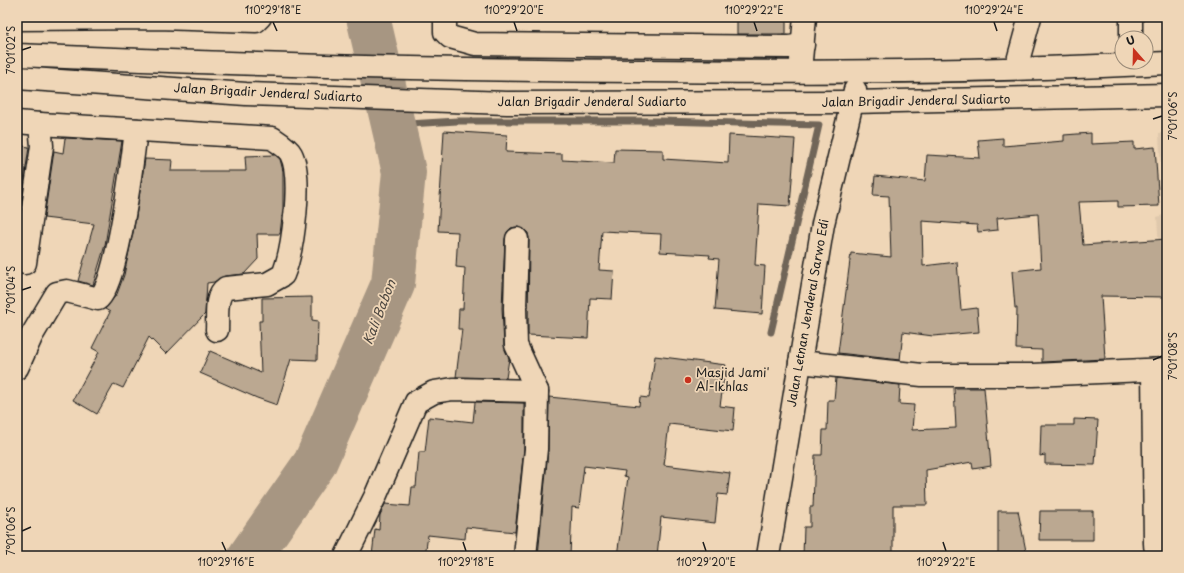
<svg xmlns="http://www.w3.org/2000/svg" width="1184" height="573" font-family="'Playpen Sans',sans-serif">
	<style>
		.built { fill: #dfc8ac }
		.lines { fill: none; stroke-linecap: round; stroke-linejoin: round }
		.stream { stroke: #6f6559; stroke-width: 7 }
		.river { stroke: #a79682; stroke-width: 44 }
		.building { fill: #bba891; stroke: #1c1c1c }
		.minor-casing { stroke: #1c1c1c; stroke-width: 25 }
		.major-casing { stroke: #1c1c1c; stroke-width: 25 }
		.minor { stroke: #efd6b7; stroke-width: 22 }
		.major { stroke: #efd6b7; stroke-width: 22 }
		.ticks { fill: none; stroke: #1c1c1c; stroke-width: 1.5 }
		.poi-dot { fill: #c8321e; stroke: #efd6b7; stroke-width: 1.5 }
		.labels { text-anchor: middle; stroke-width: 3.5; stroke-linejoin: round; paint-order: stroke }
		.street-label { font-size: 12px; fill: #1c1c1c; stroke: #efd6b7 }
		.poi-label { font-size: 12px; fill: #1c1c1c; stroke: #efd6b7; text-anchor: start }
		.water-label { font-size: 13px; font-style: italic; fill: #4d4740; stroke: #efd6b7 }
		.neatline { fill: none; stroke: #1c1c1c; stroke-width: 1.5 }
		.ticks-label { font-size: 10px; text-anchor: middle; fill: #1c1c1c }
	</style>
	<rect width="100%" height="100%" fill="#efd6b7"/>
	<filter id="ink" filterUnits="userSpaceOnUse"><feTurbulence type="fractalNoise" baseFrequency=".025" numOctaves="2"/><feDisplacementMap in="SourceGraphic" scale="8" xChannelSelector="R" yChannelSelector="G"/><feConvolveMatrix kernelMatrix="1 2 1 2 8 2 1 2 1" color-interpolation-filters="sRGB"/></filter>
	<g filter="url(#ink)">
		<path class="built" d="M1159,133H1167V315H1163L1157,217L1163,215Z"/>
		<g class="lines">
			<path class="stream" d="M393,125L457,121H660L819,125L771,332"/>
			<path class="river" d="M250,556L315,463L393,284L404,172L368,17"/>
		</g>
		<g class="building">
			<rect x="737" y="17" width="49" height="17"/>
			<path d="M444,131L507,135L506,152L562,154V160L614,163L615,149L663,150V159L728,163L729,135L795,139L790,206L759,204L755,265L765,266L762,314L715,310L719,259L709,258L710,255L660,252L661,234L602,231L599,270L614,271L612,299L590,298L588,338L528,335L529,239L528,233L524,229L517,227L511,228L507,232L505,239L502,308L504,345L509,359L506,378L456,377L462,329H458L459,309H463L465,268L456,267L458,232L438,231Z"/>
			<path d="M1091,133V144L1134,142V149L1155,147L1159,206L1118,207V201L1079,202L1083,245L1167,239V297L1101,296L1105,359L1042,362V350L1016,349L1017,308H1015L1012,271L1041,268L1038,214L997,218L998,230L978,232L977,225L922,221L923,266L957,262L961,310L977,308L979,332L933,336L903,332L900,360L838,353L851,253L891,257L889,196L873,195L875,176L925,181L927,155L980,158L978,140L1003,138V146L1064,141V135Z"/>
			<path d="M65,138L122,141L105,245L93,285L78,281L94,224L44,218L54,151L63,153Z"/>
			<path d="M17,145L29,147L19,215H17Z"/>
			<path d="M275,155L280,159L283,171V208L280,234H257L258,259L244,274L225,276L214,282L207,283L205,314L166,354L149,337L123,388L114,384L97,414L73,400L99,352L92,348L110,312L105,309L117,294L124,275L135,223L145,159L172,160L171,171H246L245,156Z"/>
			<path d="M312,297V320L318,321L317,360L291,359L277,405L257,398L200,373L210,351L261,373L259,321H262V298Z"/>
			<path d="M655,356L726,365L720,406L735,408L733,431L669,424L664,465L730,473L727,495L718,494L715,523L661,517L657,556H617L628,477L624,476L625,471L584,466L579,508L572,507L570,556H538L548,450L549,397L639,406L640,397L649,398Z"/>
			<path d="M836,378L900,385L899,404L914,405L912,430L956,428L954,388H984L991,466L973,469L972,462L926,470L927,505H893V556H803L804,527H810V507H813L815,455H822L823,430H827L828,400H834Z"/>
			<path d="M475,402L524,403V448L515,532L466,527L465,539L428,535L425,556H372L375,529L379,530L380,515L385,504L410,506L412,487H416L419,452H425L429,417L473,422Z"/>
			<path d="M1074,419L1098,420L1095,465L1045,464V455L1040,456L1041,425H1074Z"/>
			<path d="M998,511H1018L1027,556H998Z"/>
			<path d="M1040,511H1093V540H1039Z"/>
		</g>
		<g class="lines">
			<g class="minor-casing">
				<g id="minor">
					<path d="M445,17V32L450,37L475,44L789,47L803,45"/>
					<path d="M17,19L158,18L256,21L260,17"/>
					<path d="M1131,38V17"/>
					<path d="M801,60L805,17"/>
					<path d="M1016,68L1030,17"/>
					<path d="M17,122L40,124L42,146L25,263"/>
					<path d="M40,124L272,138C278,142 288,148 291,154C303,177 293,251 283,275L267,284L226,288C214,296 218,317 217,330"/>
					<path d="M517,239L515,308L516,345L537,391L536,449L525,556"/>
					<path d="M800,362L922,375H1033L1167,369"/>
					<path d="M17,368L32,335L57,293L67,291L98,299C117,289 133,156 136,130"/>
					<path d="M1153,370L1155,543C1155,551 1158,554 1165,556"/>
					<path d="M346,556L375,497L416,402L434,392L453,389L537,391"/>
				</g>
			</g>
			<g class="major-casing">
				<g id="major">
					<path d="M17,55C225,64 433,70 641,71C816,73 992,72 1167,63"/>
					<path d="M17,78L246,94L507,103L852,102L1167,95"/>
					<path d="M768,556L823,224L855,90"/>
				</g>
			</g>
			<use href="#minor" class="minor"/>
			<use href="#major" class="major"/>
		</g>
	</g>
	<path class="ticks" d="M273,22L277,31M514,22L517,31M754,22L757,31M994,22L997,31M22,50L31,47M1153,119L1162,116M22,290L31,287M1153,360L1162,356M22,531L31,527M222,542L226,551M463,542L466,551M703,542L706,551M943,542L946,551"/>
	<circle class="poi-dot" cx="688" cy="380" r="4"/>
	<g class="labels">
		<g class="street-label">
			<text transform="translate(268 93) rotate(3)" y="4">Jalan Brigadir Jenderal Sudiarto</text>
			<text transform="translate(916 101) rotate(-1)" y="4">Jalan Brigadir Jenderal Sudiarto</text>
			<text x="592" y="106">Jalan Brigadir Jenderal Sudiarto</text>
			<text transform="translate(808 313) rotate(-80)" y="4">Jalan Letnan Jenderal Sarwo Edi</text>
		</g>
		<g class="poi-label">
			<text x="696" y="377">Masjid Jami'<tspan x="696" dy="14">Al-Ikhlas</tspan></text>
		</g>
		<g class="water-label">
			<text transform="translate(379 312) rotate(-69)" y="5">Kali Babon</text>
		</g>
	</g>
	<rect width="1184" height="573" fill="none" stroke="#efd6b7" stroke-width="44"/>
	<g transform="translate(1134 50) rotate(340)"><circle r="19" fill="#efd6b7" stroke="#9b8c79"/>
	<path d="M0-3L7 15L0 10L-7 15Z" fill="#c8321e"/>
	<text y="-6" font-size="11" font-weight="bold" text-anchor="middle" fill="#1c1c1c">U</text>
	</g>
	<rect x="22" y="22" width="1140" height="529" class="neatline"/>
	<g class="ticks-label">
		<text x="273" y="14">110°29'18"E</text>
		<text x="514" y="14">110°29'20"E</text>
		<text x="754" y="14">110°29'22"E</text>
		<text x="994" y="14">110°29'24"E</text>
		<text transform="translate(11 50) rotate(-90)" y="4">7°01'02"S</text>
		<text transform="translate(1173 116) rotate(-90)" y="4">7°01'06"S</text>
		<text transform="translate(11 290) rotate(-90)" y="4">7°01'04"S</text>
		<text transform="translate(1173 356) rotate(-90)" y="4">7°01'08"S</text>
		<text transform="translate(11 531) rotate(-90)" y="4">7°01'06"S</text>
		<text x="226" y="566">110°29'16"E</text>
		<text x="466" y="566">110°29'18"E</text>
		<text x="706" y="566">110°29'20"E</text>
		<text x="946" y="566">110°29'22"E</text>
	</g>
</svg>
